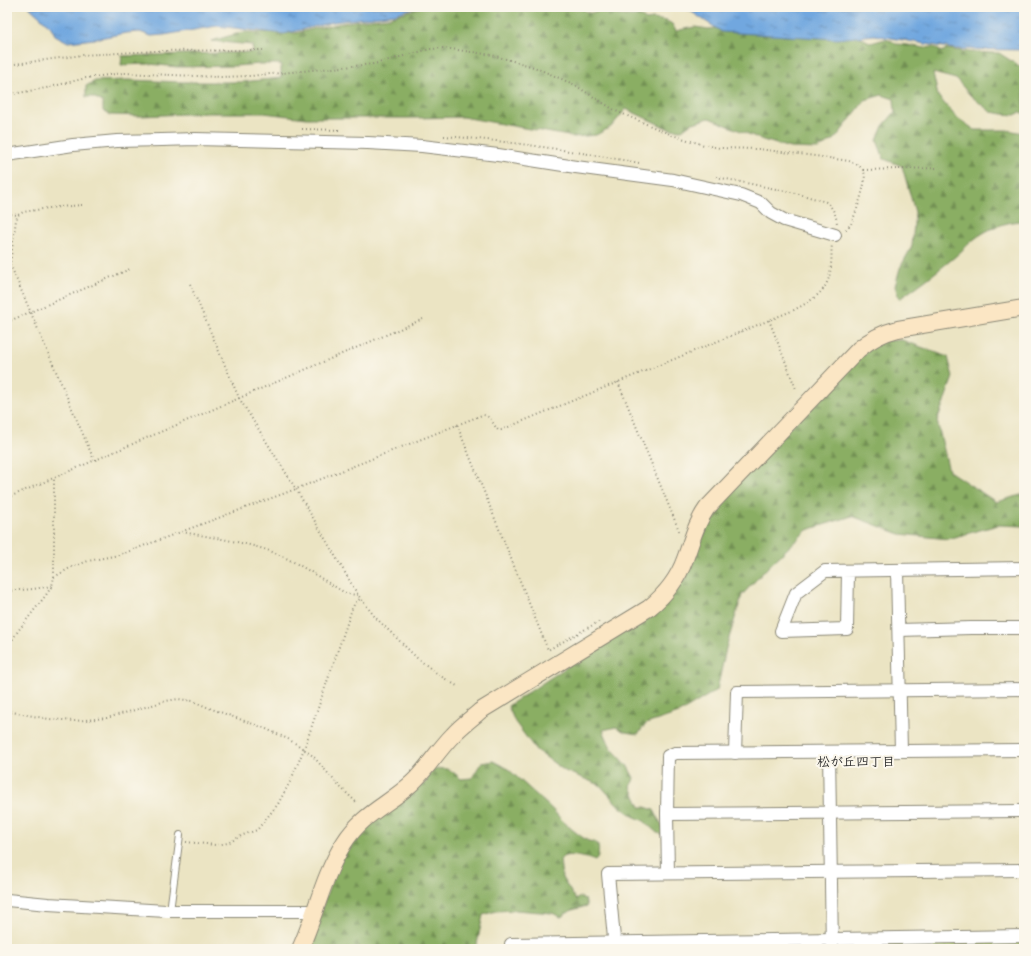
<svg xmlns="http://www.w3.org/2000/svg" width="1031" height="956" font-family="Mali,'Klee One',sans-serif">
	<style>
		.grass { fill: url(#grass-dots); stroke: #6c7a4e }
		.forest { fill: url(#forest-firs); stroke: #5a6c47 }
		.water { fill: url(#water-ripples); stroke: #4e6985 }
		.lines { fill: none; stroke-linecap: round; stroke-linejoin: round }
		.lane-casing { stroke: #8b8877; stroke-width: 8 }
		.street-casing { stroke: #8b8877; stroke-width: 14 }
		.secondary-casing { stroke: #8b8877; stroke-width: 18 }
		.path { stroke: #8b8877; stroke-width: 2; stroke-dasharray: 1 3; stroke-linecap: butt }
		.lane { stroke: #fff; stroke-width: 6 }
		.street { stroke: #fff; stroke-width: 12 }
		.secondary { stroke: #fbe6c4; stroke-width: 16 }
		.labels { text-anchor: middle; stroke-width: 4; stroke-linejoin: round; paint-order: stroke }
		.neighbourhood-label { font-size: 13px; font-weight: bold; fill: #2b2b2b; stroke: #fbf7ec }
	</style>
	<defs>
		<pattern id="grass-dots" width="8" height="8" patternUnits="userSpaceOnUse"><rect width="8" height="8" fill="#adca71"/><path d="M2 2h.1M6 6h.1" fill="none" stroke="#8da45d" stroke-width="1.8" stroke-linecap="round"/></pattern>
		<pattern id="forest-firs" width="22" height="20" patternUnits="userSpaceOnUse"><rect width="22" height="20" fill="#8aae63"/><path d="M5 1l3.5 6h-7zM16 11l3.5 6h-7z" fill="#718e52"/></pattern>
		<pattern id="water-ripples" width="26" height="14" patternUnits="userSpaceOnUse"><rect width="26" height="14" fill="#71a7df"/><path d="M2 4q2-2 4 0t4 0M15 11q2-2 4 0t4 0" fill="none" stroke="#5d88b5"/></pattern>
	</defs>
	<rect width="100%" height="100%" fill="#fbf7ec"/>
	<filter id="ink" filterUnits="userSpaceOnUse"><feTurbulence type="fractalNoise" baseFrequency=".025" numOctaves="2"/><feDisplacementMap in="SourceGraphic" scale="8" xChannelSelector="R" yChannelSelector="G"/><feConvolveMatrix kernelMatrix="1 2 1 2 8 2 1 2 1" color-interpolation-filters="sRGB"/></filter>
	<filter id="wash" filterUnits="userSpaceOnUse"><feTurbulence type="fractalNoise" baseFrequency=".012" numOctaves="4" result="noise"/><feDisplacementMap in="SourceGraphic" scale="16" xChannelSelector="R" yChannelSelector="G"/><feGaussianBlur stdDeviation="0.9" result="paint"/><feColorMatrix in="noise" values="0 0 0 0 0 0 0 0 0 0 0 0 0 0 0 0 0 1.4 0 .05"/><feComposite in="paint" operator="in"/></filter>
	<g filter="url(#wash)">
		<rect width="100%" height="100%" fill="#ebe4c3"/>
		<path class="grass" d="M1019,942L1024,944V949H837L840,944Z"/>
		<g class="forest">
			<path d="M421,7H553L557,9L563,7H578L590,13L605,9H613L617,15L642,17L646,20L653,19L667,21L672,24L676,31L684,29L695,27L708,29L745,25L857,35L871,43L885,39L892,41L896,44L908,45L924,48L933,47L939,49L941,52L947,49L969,52L999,53L1024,69V113H1019L1015,115L1003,114L991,112L971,96L956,79L933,73L938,96L956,117L975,130H1007L1024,133V221C1006,221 987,229 973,240C966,246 959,254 951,260C934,274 917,287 899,299L895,286L900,268L912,246L915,212L902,166L884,159L877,140L883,126L895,112L894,99L882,95L865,100L835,139L818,149L790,148L763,140L709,118L690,124L682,130L669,129L626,109L611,127L596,135L574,137L463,117L413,118H306L264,113H208L141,116L110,115L103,111V102L93,97H86V86L95,81L128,80L183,82H242L281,78V64H260L235,66L177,67L150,64L121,65L122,56L253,52L252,45L211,41L243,32L296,33L321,27L354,21L390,17Z"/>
			<path d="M902,340L948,357L953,377L937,421L949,471L996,502L1024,494V526L998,525L948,539L900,534L852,516L807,530L769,566L742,595L726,648L717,690L679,713L646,724L638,734L625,732L616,727L603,730L611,748L627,765L634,778L631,787L640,807H645L654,810L663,828V835L657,833L644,821L633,816L619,806L600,785L565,771L536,750L515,722L508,706L668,600L686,578L696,556L698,538L715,509L841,372L879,341Z"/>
			<path d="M493,761L508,769L552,809C561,820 573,831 585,839C588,842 594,841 597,844C600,848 598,855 597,859L595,861C589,858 572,854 565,856C562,857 563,857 560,860L562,878L576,900L580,897L585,899L587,906L572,910L561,917L552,913L516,910L496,911L483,915L476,949H307L335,872L348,847L363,830L410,793L426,782L431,771C447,766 450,769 461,779L472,778L481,763Z"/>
		</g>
		<g class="water">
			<path d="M29,7H416L395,14L333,22L284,34L217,26L164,35L151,36L140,32L126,33L94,39L68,42L55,35L51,27Z"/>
			<path d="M575,7H1024V50L955,49L874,35L837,39L722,32L684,7L638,15Z"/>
		</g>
	</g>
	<g filter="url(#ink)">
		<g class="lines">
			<g class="lane-casing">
				<path id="lane" d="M170,911L180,835"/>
			</g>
			<g class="street-casing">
				<g id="street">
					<path d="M7,155L73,145L117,141L162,140L195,139L368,143L422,146L498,155L576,167L673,180L741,195L761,203L771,213L784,220L835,235"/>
					<path d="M897,570L901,751"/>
					<path d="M848,571L847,629L781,631L796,593L825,571L1024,568"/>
					<path d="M899,630L971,628H1024"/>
					<path d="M829,752L832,949"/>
					<path d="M735,753L737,692L1024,689"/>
					<path d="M667,814L1024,811"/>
					<path d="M668,873L667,814L668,756L675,753L1024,750"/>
					<path d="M7,900L48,904L166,911H314"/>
					<path d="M512,949L511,944L1024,936"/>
					<path d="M615,949L608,874L1024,870"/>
				</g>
			</g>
			<g class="secondary-casing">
				<path id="secondary" d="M300,949C316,914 323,876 344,843C362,814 388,805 412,783C427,769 438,750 453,735C461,726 471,719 480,711L649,608C665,595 678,579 685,559C692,541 695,525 707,508L859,349C871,339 882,333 898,329L1024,308"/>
			</g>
			<g class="path">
				<path d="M7,65L83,55L155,51L263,50"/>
				<path d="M7,95L46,88L86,78L123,73L221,77L250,76L374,64L430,49L444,48L492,55L534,67L573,84L616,111L672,135L704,145L720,148L758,149L815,156L849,161C854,163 862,166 864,172C868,181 855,215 851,224C849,226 847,229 844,231"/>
				<path d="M302,129L341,130"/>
				<path d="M444,136C509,141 575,151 639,163"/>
				<path d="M863,170L937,168"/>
				<path d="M716,177L796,193L826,202C833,207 837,217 837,225"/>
				<path d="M82,205L49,208L23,212L18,215L16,220L10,264L94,460"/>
				<path d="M7,214L18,215"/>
				<path d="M190,284L239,398L296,489L358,595L375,617L417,658L439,675L457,686"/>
				<path d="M769,320L796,389"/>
				<path d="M7,322L130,269"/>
				<path d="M618,382L680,533"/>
				<path d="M457,425L548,650L600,621"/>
				<path d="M7,498L423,319"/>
				<path d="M182,532C210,537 239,541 267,550C293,559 318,577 342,591L348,594L358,595"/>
				<path d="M54,577L72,567L88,561L119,555L296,489L482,415C491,415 493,425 498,430H501L794,310C816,298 830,290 831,264C832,257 831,251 832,245"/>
				<path d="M7,591L33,589L52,586"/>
				<path d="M7,650L9,645L18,631L46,595L52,586L54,577V477"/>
				<path d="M7,711L49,719L75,721L107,718L166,701L178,699L193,701L209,708L264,728L288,739L298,745L313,756L339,786L356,802"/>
				<path d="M186,842L216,845L228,843L243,835L257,830L278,804L291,780L304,749L352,609L355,603L360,599"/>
			</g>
			<use href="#lane" class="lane"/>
			<use href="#street" class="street"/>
			<use href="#secondary" class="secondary"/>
		</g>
	</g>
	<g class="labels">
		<g class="neighbourhood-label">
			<text x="856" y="766">松が丘四丁目</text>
		</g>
	</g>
	<rect width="1031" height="956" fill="none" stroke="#fbf7ec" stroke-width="24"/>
</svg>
